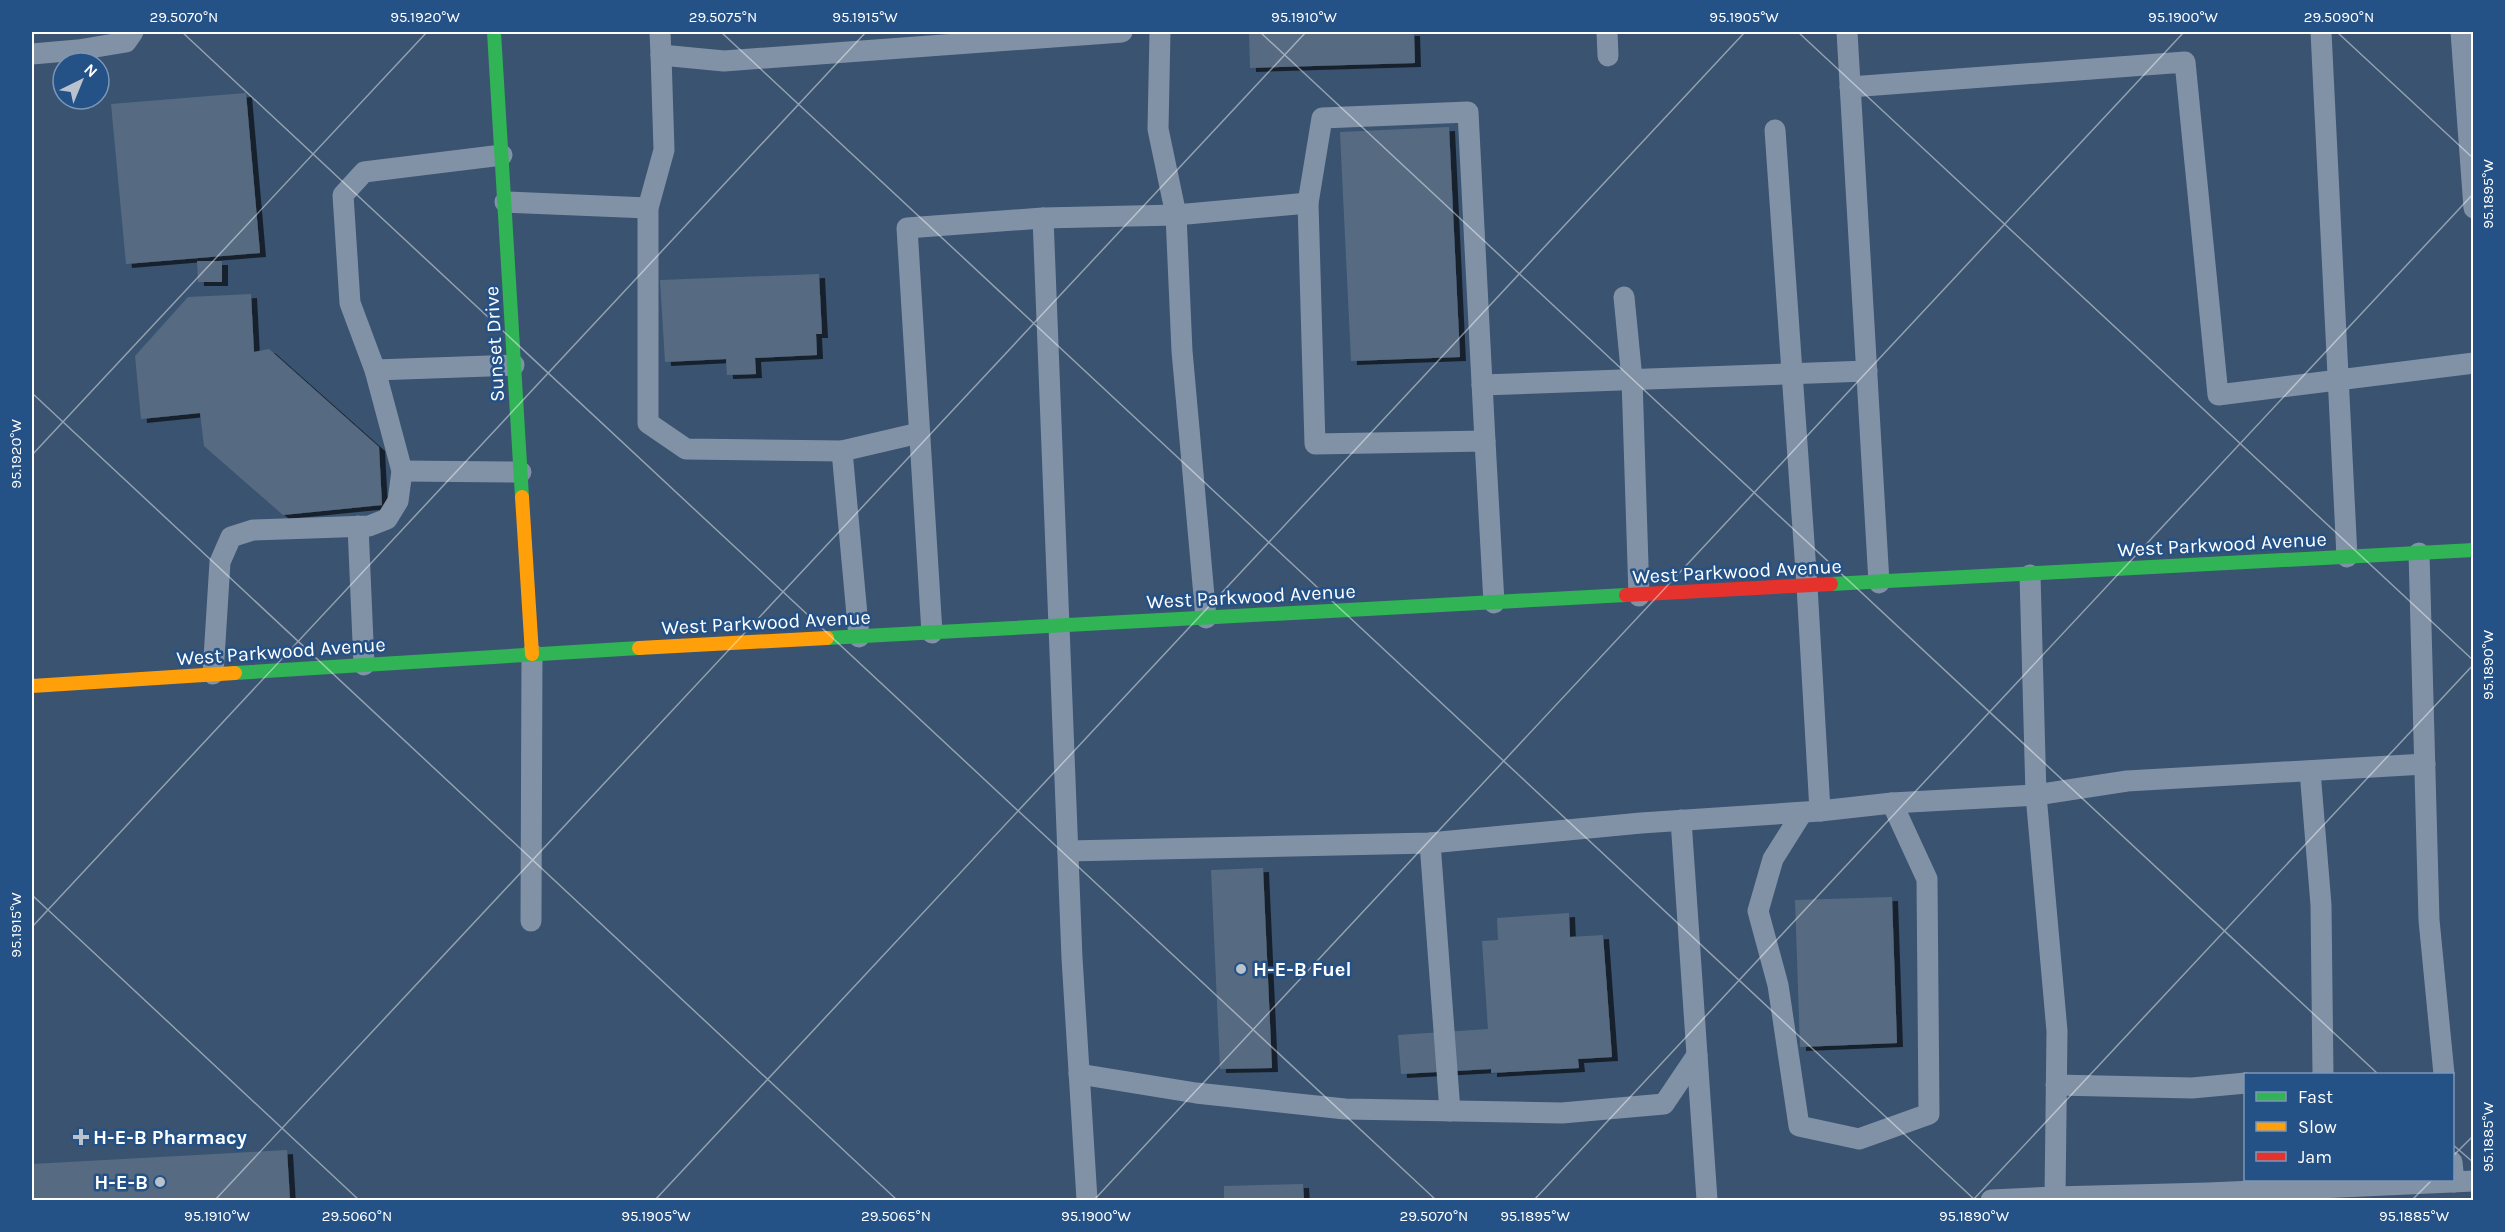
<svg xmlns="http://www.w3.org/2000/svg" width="2505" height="1232" font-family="Karla,sans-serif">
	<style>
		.building { fill: #576b82; filter: url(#shadow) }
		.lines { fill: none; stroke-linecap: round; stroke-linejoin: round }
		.lane { stroke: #8192a6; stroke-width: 21 }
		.fast { stroke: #30b455; stroke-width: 14 }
		.slow { stroke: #ff9f0a; stroke-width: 14 }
		.jam { stroke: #e5322d; stroke-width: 14 }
		.ticks { fill: none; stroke: #fff; stroke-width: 1.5; stroke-opacity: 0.45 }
		.poi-dot { fill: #bac3cd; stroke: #245186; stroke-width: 2 }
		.labels { text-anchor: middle; stroke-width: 5; stroke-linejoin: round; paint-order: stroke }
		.street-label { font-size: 20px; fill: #fff; stroke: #245186 }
		.poi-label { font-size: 20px; font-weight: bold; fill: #fff; stroke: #245186; text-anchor: start }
		.neatline { fill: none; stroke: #fff; stroke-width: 2 }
		.ticks-label { font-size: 15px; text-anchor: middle; fill: #fff }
	</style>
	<defs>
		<filter id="shadow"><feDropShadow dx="6" dy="4" stdDeviation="0" flood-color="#0009"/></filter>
	</defs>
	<rect width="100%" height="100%" fill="#3a5370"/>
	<g class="building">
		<path d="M1249,32H1414L1415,63L1250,68Z"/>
		<path d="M246,93L260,253L126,264L111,104Z"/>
		<path d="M1449,127L1460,357L1351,361L1340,132Z"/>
		<path d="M197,261H222V282H198Z"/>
		<path d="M819,274L822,334H816L817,355L755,358L756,374L727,375L726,359L665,362L660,280Z"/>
		<path d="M251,294L254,352L269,349L379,447L382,505L283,515L204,446L200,413L141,419L135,356L188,297Z"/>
		<path d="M1263,868L1272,1068L1220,1069L1211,870Z"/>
		<path d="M1892,897L1897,1043L1800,1047L1795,900Z"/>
		<path d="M1569,913L1570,937L1603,935L1612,1057L1578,1059L1579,1068L1491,1073V1069L1401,1074L1398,1035L1488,1029L1482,941L1498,940L1497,918Z"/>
		<path d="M287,1150L290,1200H32V1164Z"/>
		<path d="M1303,1184L1304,1200H1224V1186Z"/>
	</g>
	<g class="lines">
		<g class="lane">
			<path d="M660,32L661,55L724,61L1122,32"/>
			<path d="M1160,32L1158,129L1176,215L1182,351L1206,618"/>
			<path d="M1607,32L1608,56"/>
			<path d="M1847,32L1879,583"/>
			<path d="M2321,32L2347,557"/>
			<path d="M2461,32L2474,208"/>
			<path d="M32,54L78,50L126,42L133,32"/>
			<path d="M661,55L664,150L648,208V423L686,449L842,451L919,433"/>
			<path d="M1850,87L2185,62L2218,395L2474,363"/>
			<path d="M1775,130L1807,586L1820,811"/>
			<path d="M505,202L648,208"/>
			<path d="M1308,203L1322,118L1468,112L1485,441"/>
			<path d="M1043,218L1072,958L1087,1200"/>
			<path d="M1624,297L1632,379L1639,596"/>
			<path d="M375,370L514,365"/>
			<path d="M1482,385L1867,371"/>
			<path d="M842,451L859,637"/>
			<path d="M402,471L521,472"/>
			<path d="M358,526L364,665"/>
			<path d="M2419,553L2429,920L2444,1074"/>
			<path d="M2030,575L2036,795L2127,781L2425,764"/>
			<path d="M932,633L907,228L1043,218L1176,215L1308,203L1315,444L1485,441L1494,603"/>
			<path d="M213,674L220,562L231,537L253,530L369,526L387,519L398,501L402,471L375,370L350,303L343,195L364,172L502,155"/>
			<path d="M2310,771L2321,905L2323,1074"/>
			<path d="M1802,813L1773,859L1758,911L1778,985L1799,1126L1859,1139L1929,1114L1927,879L1892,803"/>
			<path d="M1430,843L1450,1111"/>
			<path d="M1068,851L1430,843L1641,823L1820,811L1892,803L2036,795L2057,1031L2055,1197L1991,1200"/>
			<path d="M531,921L532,654"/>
			<path d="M1697,1055L1707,1200"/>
			<path d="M1079,1074L1196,1093L1345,1109L1562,1113L1664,1104L1697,1055L1681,820"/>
			<path d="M2056,1085L2192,1088L2246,1083"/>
			<path d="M2452,1162L2454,1182"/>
			<path d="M2054,1200L2055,1197L2208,1193L2474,1181"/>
		</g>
		<g class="fast">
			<path d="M494,32L522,497"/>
			<path d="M1831,584L2474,550"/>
			<path d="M827,638L1626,595"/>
			<path d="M235,673L639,648"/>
		</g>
		<g class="slow">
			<path d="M522,497L532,654"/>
			<path d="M639,648L827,638"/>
			<path d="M32,686L235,673"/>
		</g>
		<path class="jam" d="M1626,595L1831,584"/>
	</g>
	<path class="ticks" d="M182,32L1436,1200M721,32L1975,1200M1260,32L2378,1074M1798,32L2474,661M2337,32L2474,159M32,393L897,1200M32,455L427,32M32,895L359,1200M32,927L866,32M2452,1144L2474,1163M2452,1157L2474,1135M215,1200L1306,32M655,1200L1745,32M1094,1200L2184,32M1534,1200L2474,193M1973,1200L2474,664M2412,1200L2432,1180"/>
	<g class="poi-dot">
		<circle cx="1241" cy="969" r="6"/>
		<path d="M78 1128h6v6h6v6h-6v6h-6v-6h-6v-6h6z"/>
		<circle cx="160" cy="1182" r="6"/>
	</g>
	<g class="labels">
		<g class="street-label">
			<text transform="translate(494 344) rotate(-93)" y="7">Sunset Drive</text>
			<text transform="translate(2222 544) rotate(-3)" y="7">West Parkwood Avenue</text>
			<text transform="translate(1737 571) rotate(-3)" y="7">West Parkwood Avenue</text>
			<text transform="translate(1251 596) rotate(-3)" y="7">West Parkwood Avenue</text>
			<text transform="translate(766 622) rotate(-3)" y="7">West Parkwood Avenue</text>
			<text transform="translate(281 651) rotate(-4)" y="7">West Parkwood Avenue</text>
		</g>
		<g class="poi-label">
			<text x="1253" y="976">H-E-B Fuel</text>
			<text x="93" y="1144">H-E-B Pharmacy</text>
			<text x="148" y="1189" text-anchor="end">H-E-B</text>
		</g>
	</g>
	<rect width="2505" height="1232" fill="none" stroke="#245186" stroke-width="66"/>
	<rect x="2244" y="1073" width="210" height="108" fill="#245186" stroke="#7c97b6" stroke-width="1.5"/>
	<rect x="2256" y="1092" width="30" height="9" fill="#30b455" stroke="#7c97b6" stroke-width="1.5"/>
	<text x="2298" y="1103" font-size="18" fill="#ffffff">Fast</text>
	<rect x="2256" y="1122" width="30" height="9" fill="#ff9f0a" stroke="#7c97b6" stroke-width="1.5"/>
	<text x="2298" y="1133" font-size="18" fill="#ffffff">Slow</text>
	<rect x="2256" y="1152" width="30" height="9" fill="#e5322d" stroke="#7c97b6" stroke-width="1.5"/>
	<text x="2298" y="1163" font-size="18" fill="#ffffff">Jam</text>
	<g transform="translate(81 81) rotate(43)"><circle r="28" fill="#245186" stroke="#7c97b6" stroke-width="1.5"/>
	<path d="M0-4.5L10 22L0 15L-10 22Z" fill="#bac3cd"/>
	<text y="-9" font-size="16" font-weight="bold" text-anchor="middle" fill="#ffffff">N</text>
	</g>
	<rect x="33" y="33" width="2439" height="1166" class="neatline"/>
	<g class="ticks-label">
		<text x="184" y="22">29.5070°N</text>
		<text x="425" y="22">95.1920°W</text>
		<text x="723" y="22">29.5075°N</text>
		<text x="865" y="22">95.1915°W</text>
		<text x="1304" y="22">95.1910°W</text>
		<text x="1744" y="22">95.1905°W</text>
		<text x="2183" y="22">95.1900°W</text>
		<text x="2339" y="22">29.5090°N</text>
		<text transform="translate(2488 194) rotate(-90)" y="5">95.1895°W</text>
		<text transform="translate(16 454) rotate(-90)" y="5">95.1920°W</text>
		<text transform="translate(2488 665) rotate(-90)" y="5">95.1890°W</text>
		<text transform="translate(16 925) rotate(-90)" y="5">95.1915°W</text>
		<text transform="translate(2488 1137) rotate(-90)" y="5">95.1885°W</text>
		<text x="217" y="1221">95.1910°W</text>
		<text x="357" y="1221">29.5060°N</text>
		<text x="656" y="1221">95.1905°W</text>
		<text x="896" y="1221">29.5065°N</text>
		<text x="1096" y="1221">95.1900°W</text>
		<text x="1434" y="1221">29.5070°N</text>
		<text x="1535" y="1221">95.1895°W</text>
		<text x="1974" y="1221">95.1890°W</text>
		<text x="2414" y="1221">95.1885°W</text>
	</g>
</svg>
